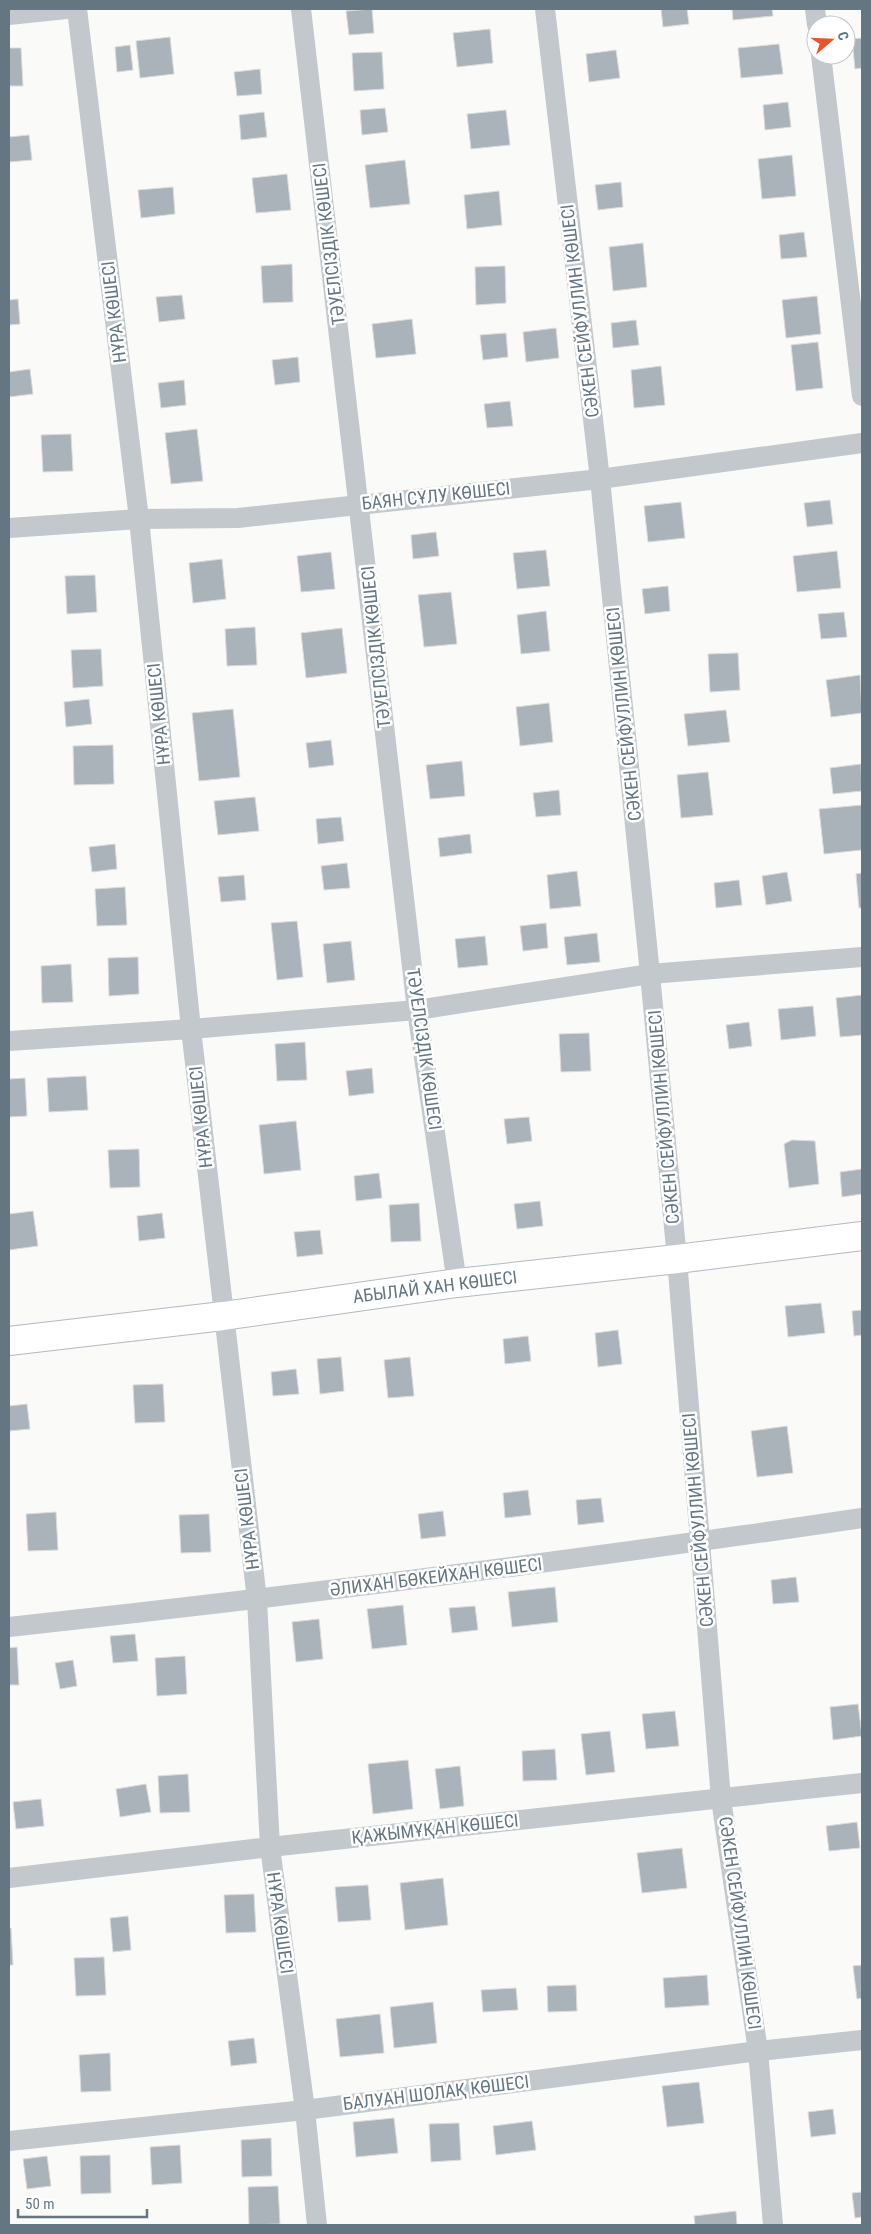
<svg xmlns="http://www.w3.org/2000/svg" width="871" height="2234" font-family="'Roboto Condensed',sans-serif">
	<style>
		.building { fill: #aab3b9; stroke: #dcdcda }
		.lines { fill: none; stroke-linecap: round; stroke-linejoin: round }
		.secondary-casing { stroke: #b3babf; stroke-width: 30 }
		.street { stroke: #c3c8cc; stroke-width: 20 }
		.secondary { stroke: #fff; stroke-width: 28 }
		.labels { text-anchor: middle; stroke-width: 5; stroke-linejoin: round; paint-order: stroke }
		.street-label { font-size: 18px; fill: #657683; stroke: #fff }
	</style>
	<rect width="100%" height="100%" fill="#fafaf8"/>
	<g class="building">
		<path d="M372,9L374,33L349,35L346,11Z"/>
		<path d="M661,9H687L689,24L663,27Z"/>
		<path d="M732,9H772L773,16L733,20Z"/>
		<path d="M490,29L493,63L457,67L453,33Z"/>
		<path d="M170,37L174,74L140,78L136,41Z"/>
		<path d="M862,38V68L855,69L852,39Z"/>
		<path d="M779,44L783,74L741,78L738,48Z"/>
		<path d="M130,45L133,70L117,72L115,47Z"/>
		<path d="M9,48H21L23,86H9Z"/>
		<path d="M616,50L620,78L589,82L586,54Z"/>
		<path d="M382,52L384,89L354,91L352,53Z"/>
		<path d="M260,69L262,94L237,96L234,72Z"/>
		<path d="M788,102L791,127L765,130L763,105Z"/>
		<path d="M385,108L388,132L362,135L360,110Z"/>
		<path d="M506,110L510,145L471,149L467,114Z"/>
		<path d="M264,112L267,137L241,140L239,115Z"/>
		<path d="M29,135L32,160L9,162V137Z"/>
		<path d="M792,155L796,196L762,199L758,159Z"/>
		<path d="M405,160L410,204L370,208L365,165Z"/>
		<path d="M287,174L291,210L256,213L252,178Z"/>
		<path d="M621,182L623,207L598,210L595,185Z"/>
		<path d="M173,187L175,214L141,218L138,190Z"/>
		<path d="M499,191L502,225L467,229L464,195Z"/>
		<path d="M804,232L807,257L781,259L779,235Z"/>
		<path d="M643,243L647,287L613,291L609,247Z"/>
		<path d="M292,264L293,302L263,303L261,266Z"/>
		<path d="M505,266L506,303L476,305L475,267Z"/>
		<path d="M182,295L185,319L159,322L156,297Z"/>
		<path d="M817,296L821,334L786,338L782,300Z"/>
		<path d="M18,299L20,324L9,325V300Z"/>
		<path d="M412,319L416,354L376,358L372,324Z"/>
		<path d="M636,320L639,345L613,348L611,323Z"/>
		<path d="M556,328L559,358L526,362L523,332Z"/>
		<path d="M506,333L508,357L483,360L480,335Z"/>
		<path d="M818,342L823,388L796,391L791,345Z"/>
		<path d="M298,357L300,382L275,385L272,360Z"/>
		<path d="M661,366L665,405L634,408L631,370Z"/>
		<path d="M30,369L33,394L9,397V372Z"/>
		<path d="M184,380L186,405L161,408L158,383Z"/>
		<path d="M510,401L513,426L487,428L484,404Z"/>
		<path d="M197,429L203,481L171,484L165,433Z"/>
		<path d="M71,434L73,471L43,472L41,435Z"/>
		<path d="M830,500L833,524L807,527L804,503Z"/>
		<path d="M681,502L685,538L648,542L644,506Z"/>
		<path d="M436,532L439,556L413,559L411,535Z"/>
		<path d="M546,550L550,586L517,589L513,553Z"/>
		<path d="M837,551L841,588L797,592L793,556Z"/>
		<path d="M331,552L335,589L301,592L297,556Z"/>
		<path d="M222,559L226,599L193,603L189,563Z"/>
		<path d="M95,575L97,612L67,614L65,576Z"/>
		<path d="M668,586L670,611L645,614L642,589Z"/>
		<path d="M451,592L457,644L424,647L418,595Z"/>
		<path d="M546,611L550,651L521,654L517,615Z"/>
		<path d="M844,612L847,637L821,639L818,614Z"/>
		<path d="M255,627L257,665L227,666L225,629Z"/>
		<path d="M342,628L347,673L306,678L301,633Z"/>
		<path d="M101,649L103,686L73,688L71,650Z"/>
		<path d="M738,653L740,690L710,692L708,654Z"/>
		<path d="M860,675L862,713L831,717L826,680Z"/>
		<path d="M89,699L92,724L66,727L64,702Z"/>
		<path d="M549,703L553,742L520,746L516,707Z"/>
		<path d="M233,709L240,777L199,781L192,713Z"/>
		<path d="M726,710L730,742L688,746L684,714Z"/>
		<path d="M331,740L334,765L309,768L306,743Z"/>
		<path d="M113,745L114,784L74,785L73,746Z"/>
		<path d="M462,761L465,796L430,799L426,765Z"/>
		<path d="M861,764L862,791L833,794L830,768Z"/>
		<path d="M708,772L713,815L681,818L677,775Z"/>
		<path d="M559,790L561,815L536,817L533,793Z"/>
		<path d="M255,797L259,831L218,835L214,801Z"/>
		<path d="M862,805V850L824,854L819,809Z"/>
		<path d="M341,817L344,841L318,844L316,819Z"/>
		<path d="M470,834L472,853L440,857L438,838Z"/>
		<path d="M115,844L117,869L92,872L89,847Z"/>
		<path d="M347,863L350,888L324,890L321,866Z"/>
		<path d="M577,871L581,906L550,909L547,875Z"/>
		<path d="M787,872L792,901L766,905L762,876Z"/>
		<path d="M862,873V908H859L856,874Z"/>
		<path d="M244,875L246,900L221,902L218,877Z"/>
		<path d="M739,880L742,905L716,908L714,883Z"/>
		<path d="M125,887L127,925L97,926L95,889Z"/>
		<path d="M297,921L303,977L277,980L271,923Z"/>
		<path d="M546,923L548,948L523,951L520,926Z"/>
		<path d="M597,933L600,962L567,965L564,937Z"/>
		<path d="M485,936L488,965L458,968L455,939Z"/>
		<path d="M351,941L355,980L327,983L323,944Z"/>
		<path d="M138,957L139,994L109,996L108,958Z"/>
		<path d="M71,964L73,1002L42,1003L41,966Z"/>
		<path d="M862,995V1035L840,1037L836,998Z"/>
		<path d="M813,1006L816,1036L781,1040L778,1009Z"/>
		<path d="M749,1022L752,1046L729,1049L726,1025Z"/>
		<path d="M589,1033L591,1071L561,1072L559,1034Z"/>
		<path d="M305,1042L307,1080L277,1081L275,1044Z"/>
		<path d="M372,1068L374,1093L349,1096L346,1071Z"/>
		<path d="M86,1076L88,1110L49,1112L47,1078Z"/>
		<path d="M25,1078L27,1116L9,1117V1079Z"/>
		<path d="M529,1117L532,1141L507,1144L504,1119Z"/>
		<path d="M296,1121L301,1170L264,1174L259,1125Z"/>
		<path d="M792,1140L815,1141L819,1184L789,1188L784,1144Z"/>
		<path d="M139,1149L140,1187L110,1188L108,1150Z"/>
		<path d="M862,1169V1194L842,1197L840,1172Z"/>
		<path d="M379,1173L382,1198L356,1201L354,1176Z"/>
		<path d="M540,1201L543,1226L517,1229L514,1204Z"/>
		<path d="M419,1203L421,1241L391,1242L389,1205Z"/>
		<path d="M33,1211L38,1246L9,1250V1214Z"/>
		<path d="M162,1213L165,1238L139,1241L137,1216Z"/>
		<path d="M320,1230L323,1254L297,1257L294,1232Z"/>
		<path d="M821,1303L825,1333L788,1337L785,1306Z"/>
		<path d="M862,1310V1335L854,1336L852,1311Z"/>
		<path d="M618,1330L622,1364L598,1367L595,1333Z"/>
		<path d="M528,1336L531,1361L505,1364L503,1339Z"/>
		<path d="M341,1357L344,1391L320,1394L317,1359Z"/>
		<path d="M410,1357L414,1396L388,1398L384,1360Z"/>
		<path d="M296,1369L299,1394L273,1396L271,1372Z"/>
		<path d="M163,1384L165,1422L135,1423L133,1385Z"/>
		<path d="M27,1404L30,1429L9,1431V1406Z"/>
		<path d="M787,1426L793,1473L757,1477L751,1431Z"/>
		<path d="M528,1490L531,1515L505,1518L503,1493Z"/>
		<path d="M601,1498L604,1522L578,1525L576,1500Z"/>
		<path d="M443,1511L446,1536L421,1539L418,1514Z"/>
		<path d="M56,1512L58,1550L28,1551L26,1514Z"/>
		<path d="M209,1514L211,1552L181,1553L179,1515Z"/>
		<path d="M796,1577L799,1602L773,1604L771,1580Z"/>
		<path d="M555,1587L558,1622L512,1627L508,1592Z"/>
		<path d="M403,1605L407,1645L372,1649L367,1609Z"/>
		<path d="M475,1606L478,1630L452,1633L449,1608Z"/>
		<path d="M319,1619L323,1659L296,1662L292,1622Z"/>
		<path d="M135,1634L138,1661L113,1663L110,1636Z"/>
		<path d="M17,1647L19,1685H9V1648Z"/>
		<path d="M185,1656L187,1694L157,1696L155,1658Z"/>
		<path d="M73,1660L77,1686L60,1689L55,1663Z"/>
		<path d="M858,1704L862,1736L833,1740L830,1707Z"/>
		<path d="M675,1711L679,1746L646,1749L642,1714Z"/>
		<path d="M610,1731L615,1772L586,1775L581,1734Z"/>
		<path d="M555,1749L557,1780L523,1781L522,1751Z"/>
		<path d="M408,1760L413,1809L373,1814L368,1764Z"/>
		<path d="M460,1766L464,1806L440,1809L435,1769Z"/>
		<path d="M188,1774L190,1812L160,1813L158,1776Z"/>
		<path d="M146,1784L151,1812L120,1817L116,1789Z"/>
		<path d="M41,1799L44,1826L16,1829L13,1802Z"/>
		<path d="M857,1822L860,1848L829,1851L826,1826Z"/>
		<path d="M682,1848L687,1888L642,1893L637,1853Z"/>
		<path d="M443,1878L448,1925L405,1930L400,1883Z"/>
		<path d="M368,1885L371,1920L338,1922L335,1887Z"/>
		<path d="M254,1894L256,1932L226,1933L224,1895Z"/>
		<path d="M128,1916L131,1950L113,1952L110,1918Z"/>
		<path d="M9,1928H11L13,1965H9Z"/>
		<path d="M104,1957L106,1995L76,1996L74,1958Z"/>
		<path d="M862,1965V1998L857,1999L853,1966Z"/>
		<path d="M707,1975L709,2005L665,2008L663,1978Z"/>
		<path d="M576,1985L577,2011L548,2012L547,1986Z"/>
		<path d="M516,1988L518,2010L483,2012L481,1990Z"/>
		<path d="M433,2002L437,2043L394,2048L390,2007Z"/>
		<path d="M380,2014L384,2053L340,2057L336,2019Z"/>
		<path d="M254,2038L257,2063L231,2066L228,2041Z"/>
		<path d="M110,2053L111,2091L81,2092L79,2055Z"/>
		<path d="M699,2082L704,2123L667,2127L662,2086Z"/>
		<path d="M833,2109L836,2134L811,2137L808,2112Z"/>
		<path d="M394,2118L398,2153L356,2157L353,2122Z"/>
		<path d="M532,2121L536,2150L496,2155L493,2126Z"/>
		<path d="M459,2123L461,2160L431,2162L429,2124Z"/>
		<path d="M271,2138L272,2176L242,2177L241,2140Z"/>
		<path d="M180,2145L182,2183L152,2185L150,2147Z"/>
		<path d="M110,2155L111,2193L81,2194L80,2156Z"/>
		<path d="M47,2156L51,2186L27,2189L23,2159Z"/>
		<path d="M278,2186L280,2224L249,2225L248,2187Z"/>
		<path d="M862,2192V2217L855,2218L852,2193Z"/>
		<path d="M736,2211L737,2225H695L694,2216Z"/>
	</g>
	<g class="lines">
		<g class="secondary-casing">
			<path id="secondary" d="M9,1341L223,1316L457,1283L677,1259L862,1236"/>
		</g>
		<g class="street">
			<path d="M77,9L139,519L191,1029L257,1600L270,1847L305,2110L317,2225"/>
			<path d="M301,9L417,1010L457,1283"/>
			<path d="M545,9L600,479L650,974L677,1259L721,1799L758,2051L773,2225"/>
			<path d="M815,9L817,25"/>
			<path d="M9,15L66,9"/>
			<path d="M821,55L862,396"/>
			<path d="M9,528L139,519L238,518L600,479L862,443"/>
			<path d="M9,1041L191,1029L417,1010L650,974L862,957"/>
			<path d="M9,1627C294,1596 578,1560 862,1518"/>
			<path d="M9,1878L270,1847L862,1783"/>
			<path d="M9,2141L305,2110L758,2051L862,2040"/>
		</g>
		<use href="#secondary" class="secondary"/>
	</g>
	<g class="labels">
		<g class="street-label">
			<text transform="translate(329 244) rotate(-97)" y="6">ТӘУЕЛСІЗДІК КӨШЕСІ</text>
			<text transform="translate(580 311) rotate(-97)" y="6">СӘКЕН СЕЙФУЛЛИН КӨШЕСІ</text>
			<text transform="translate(114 312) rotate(-97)" y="6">НҰРА КӨШЕСІ</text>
			<text transform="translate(436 496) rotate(-6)" y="6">БАЯН СҰЛУ КӨШЕСІ</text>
			<text transform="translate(376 647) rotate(-96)" y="6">ТӘУЕЛСІЗДІК КӨШЕСІ</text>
			<text transform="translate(159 714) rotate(-96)" y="6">НҰРА КӨШЕСІ</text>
			<text transform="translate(624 714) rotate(-96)" y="6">СӘКЕН СЕЙФУЛЛИН КӨШЕСІ</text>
			<text transform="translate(424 1049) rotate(82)" y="6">ТӘУЕЛСІЗДІК КӨШЕСІ</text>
			<text transform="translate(201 1117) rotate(-96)" y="6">НҰРА КӨШЕСІ</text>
			<text transform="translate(664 1117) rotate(-95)" y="6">СӘКЕН СЕЙФУЛЛИН КӨШЕСІ</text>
			<text transform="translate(435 1287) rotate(-7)" y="6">АБЫЛАЙ ХАН КӨШЕСІ</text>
			<text transform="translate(247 1519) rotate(-97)" y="6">НҰРА КӨШЕСІ</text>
			<text transform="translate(698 1520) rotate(-95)" y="6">СӘКЕН СЕЙФУЛЛИН КӨШЕСІ</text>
			<text transform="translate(436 1577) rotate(-7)" y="6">ӘЛИХАН БӨКЕЙХАН КӨШЕСІ</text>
			<text transform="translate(435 1829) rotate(-6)" y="6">ҚАЖЫМҰҚАН КӨШЕСІ</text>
			<text transform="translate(280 1923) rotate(82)" y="6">НҰРА КӨШЕСІ</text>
			<text transform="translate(740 1923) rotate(82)" y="6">СӘКЕН СЕЙФУЛЛИН КӨШЕСІ</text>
			<text transform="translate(436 2093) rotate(-7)" y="6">БАЛУАН ШОЛАҚ КӨШЕСІ</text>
		</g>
	</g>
	<rect width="871" height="2234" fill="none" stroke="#657683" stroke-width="20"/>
	<g transform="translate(831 40) rotate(71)"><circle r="24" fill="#ffffff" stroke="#c1c8cd"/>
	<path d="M0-4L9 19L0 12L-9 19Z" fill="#e4572e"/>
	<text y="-8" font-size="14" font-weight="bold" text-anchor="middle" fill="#657683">С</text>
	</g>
	<path d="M18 2209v8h129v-8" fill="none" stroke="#657683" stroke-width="2.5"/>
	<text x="25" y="2209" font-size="15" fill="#657683" stroke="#ffffff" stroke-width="4" paint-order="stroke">50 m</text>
</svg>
